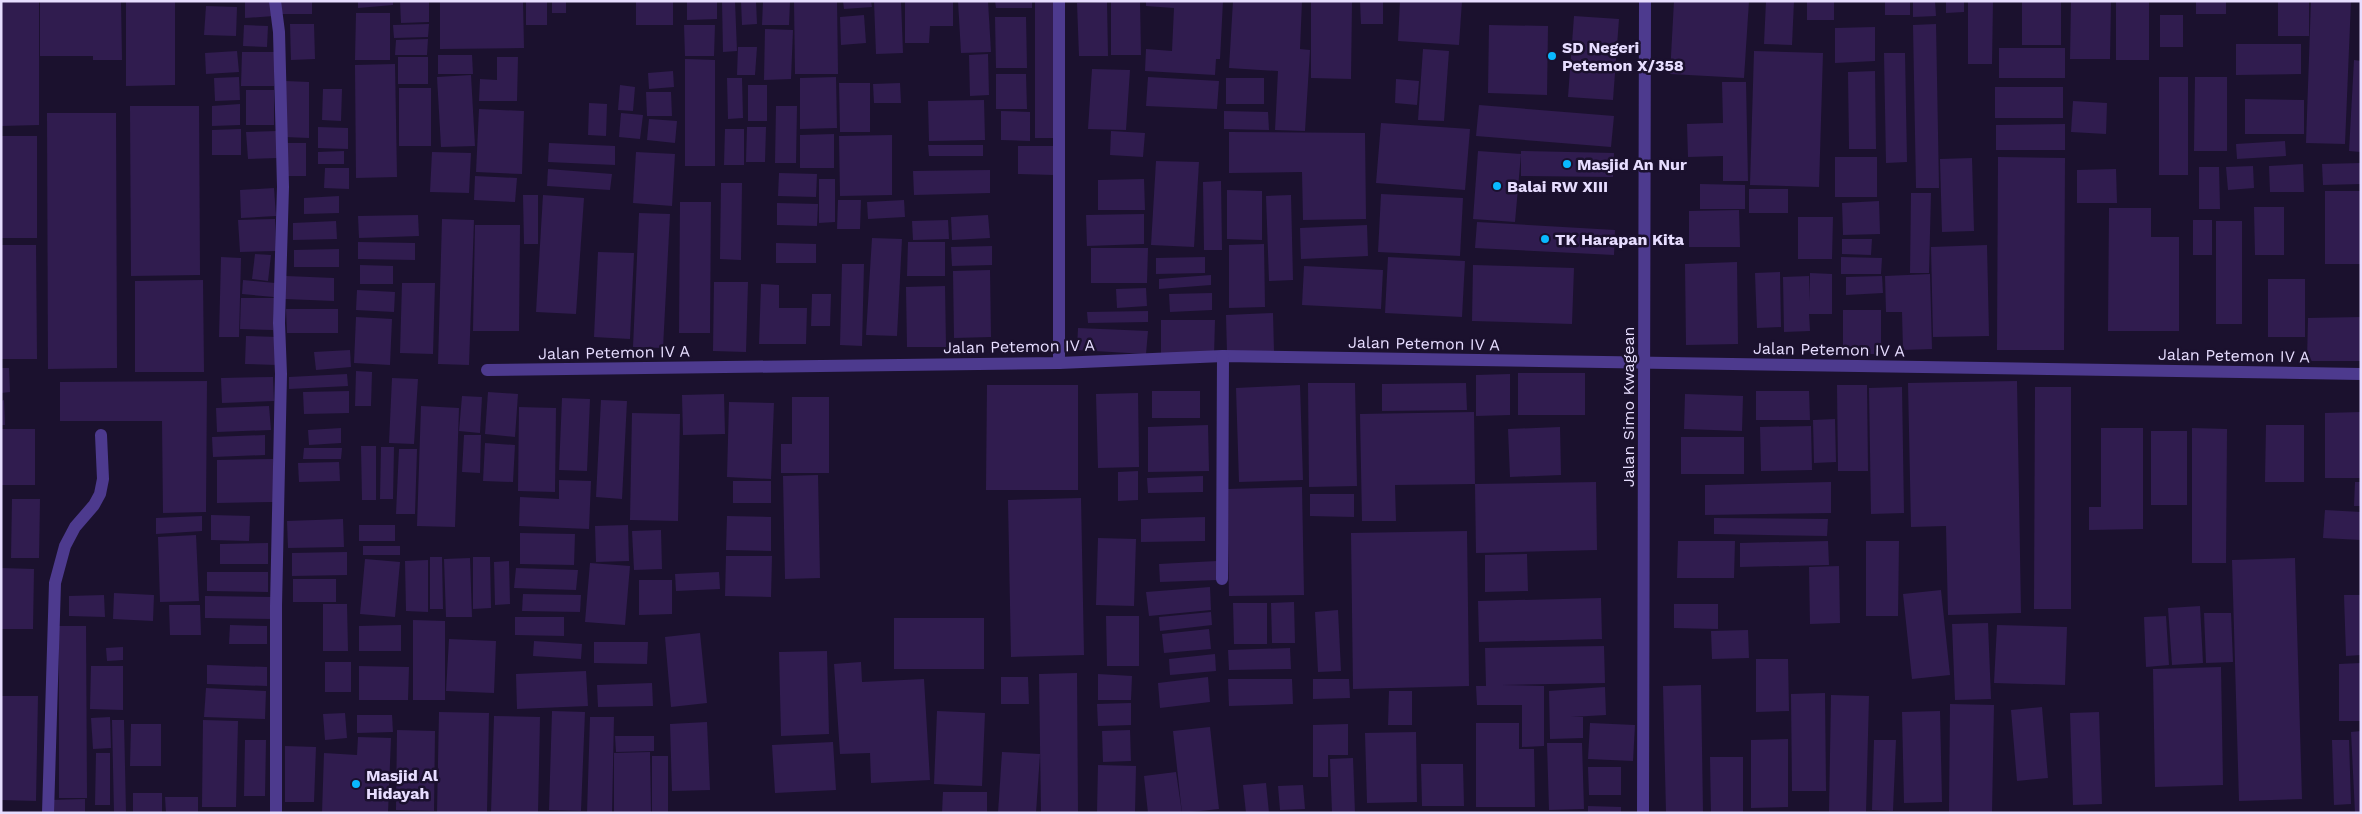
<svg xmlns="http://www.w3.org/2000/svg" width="2362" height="814" font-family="'Work Sans',sans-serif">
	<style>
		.building { fill: #301c4f }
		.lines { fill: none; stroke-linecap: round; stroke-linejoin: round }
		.minor { stroke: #4d3a8e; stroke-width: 12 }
		.poi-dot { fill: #09b9ff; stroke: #1b112e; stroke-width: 2 }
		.labels { text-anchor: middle; stroke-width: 5; stroke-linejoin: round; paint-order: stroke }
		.poi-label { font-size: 16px; font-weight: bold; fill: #e7ddff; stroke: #1b112e; text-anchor: start }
		.street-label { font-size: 16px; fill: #e7ddff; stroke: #1b112e }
	</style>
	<rect width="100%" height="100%" fill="#1b112e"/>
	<g class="building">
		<path d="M1,1H39V125L1,126Z"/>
		<path d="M40,1H121L122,60H93V56H40Z"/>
		<path d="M126,1H175V85L126,86Z"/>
		<path d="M245,1H274V16L245,18Z"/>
		<rect x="281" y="1" width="31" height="13"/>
		<path d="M358,1H393V5L358,8Z"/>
		<path d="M400,1H429V22L401,23Z"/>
		<path d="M440,1H523L524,48L440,49Z"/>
		<rect x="526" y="1" width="21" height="24"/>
		<rect x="552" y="1" width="14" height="12"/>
		<rect x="636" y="1" width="37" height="24"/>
		<path d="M687,1H717V19L687,20Z"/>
		<path d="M722,1H735L737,51L723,52Z"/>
		<path d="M741,1H756L757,24L742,25Z"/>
		<path d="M763,1H790L789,25H762Z"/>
		<path d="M794,1H837L838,74H795Z"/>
		<path d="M843,1H871L872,7L844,9Z"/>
		<path d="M874,1H901L903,53L876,54Z"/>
		<path d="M905,1H953V26H930L929,43H905Z"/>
		<path d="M958,1H988L991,52L961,53Z"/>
		<path d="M995,1H1032V8H996Z"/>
		<path d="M1035,1H1053L1054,138H1035Z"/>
		<path d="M1111,1H1140L1141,55H1111Z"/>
		<path d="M1146,1H1223L1220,59H1216L1215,75L1145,71L1146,49L1172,51L1174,8L1146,6Z"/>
		<path d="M1233,1H1302L1300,49L1310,50L1305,131L1275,130L1278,71L1229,68Z"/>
		<path d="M1311,1H1352L1351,79L1311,78Z"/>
		<path d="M1360,1H1383V24H1361Z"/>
		<path d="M1400,1H1462L1459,45L1398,41Z"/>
		<path d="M1674,1H1749L1744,78L1670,74Z"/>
		<path d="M1766,1H1794L1792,45L1764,44Z"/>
		<rect x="1807" y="1" width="27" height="19"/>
		<rect x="1885" y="1" width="25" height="14"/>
		<path d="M1913,1H1935L1936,16L1913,17Z"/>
		<path d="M1946,1H1964V12L1946,13Z"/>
		<path d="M1968,1H1993L1992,64H1968Z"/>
		<rect x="2022" y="1" width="39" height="44"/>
		<path d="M2071,1H2111L2110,59H2070Z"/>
		<rect x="2116" y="1" width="33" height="59"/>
		<rect x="2196" y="1" width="30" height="13"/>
		<rect x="2278" y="1" width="31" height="35"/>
		<path d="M2311,1H2351L2345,144L2306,143Z"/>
		<path d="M1107,2L1108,56H1079L1077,3Z"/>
		<path d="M206,6L237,7L236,36L204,35Z"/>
		<path d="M356,13H390V60H355Z"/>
		<path d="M864,15L866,43L841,45L840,17Z"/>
		<rect x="2160" y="15" width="23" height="32"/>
		<path d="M1574,16L1619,19L1613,100L1568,97Z"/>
		<path d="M995,17H1026L1027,68H996Z"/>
		<path d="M290,24H314L315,59L291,60Z"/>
		<path d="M429,24L428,37L394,38L393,25Z"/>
		<path d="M1936,24L1939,188H1916L1913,25Z"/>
		<path d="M244,25L268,26L267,47L243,46Z"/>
		<path d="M684,25H715L714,56H685Z"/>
		<path d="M1489,25L1548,26L1547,95L1488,93Z"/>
		<path d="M1875,27V61L1835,63V28Z"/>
		<path d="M765,29L793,30L791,79L764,80Z"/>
		<path d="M428,39L427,55H395L396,40Z"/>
		<path d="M2236,44H2301V74L2236,75Z"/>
		<path d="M738,47H757L755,75H737Z"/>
		<rect x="1999" y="48" width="66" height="30"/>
		<path d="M1423,49L1449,51L1444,121L1418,120Z"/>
		<path d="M237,51L239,72L206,74L205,53Z"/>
		<path d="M1754,51L1823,53L1819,187L1750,185Z"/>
		<path d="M242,52H275L274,86H241Z"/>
		<path d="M1884,53H1905L1907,162L1886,163Z"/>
		<path d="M988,54L989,95L970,96L969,55Z"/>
		<path d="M438,55H472L473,74H438Z"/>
		<rect x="398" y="57" width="30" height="27"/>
		<path d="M497,57H518L517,101H479L480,79L497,80Z"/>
		<path d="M685,59L715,60V166H685Z"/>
		<path d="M2354,60L2361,61V152L2349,151Z"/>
		<path d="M395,64L397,177L356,178L355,65Z"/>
		<path d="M1092,69L1130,70L1126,130L1088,129Z"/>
		<path d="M673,71L674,87L649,89L648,73Z"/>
		<path d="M1875,71L1876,149H1849L1848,72Z"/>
		<path d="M996,74H1026L1027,109H996Z"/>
		<path d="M471,75L475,146L441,147L437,77Z"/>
		<path d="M239,77L240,100L215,101L214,78Z"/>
		<path d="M836,77L837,128L800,129V78Z"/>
		<path d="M1148,77L1219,81L1217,109L1146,106Z"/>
		<rect x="2159" y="77" width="29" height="98"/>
		<path d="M2195,77H2227V151H2194Z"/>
		<path d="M727,78H742L743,118L728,119Z"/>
		<rect x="1226" y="78" width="38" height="26"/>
		<path d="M1396,79L1419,81L1417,105L1395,103Z"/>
		<path d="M285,81L309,82V138L285,137Z"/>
		<path d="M1722,82H1746L1748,181H1723V156L1688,157L1687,124L1723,123Z"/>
		<path d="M839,83H870V132H840Z"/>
		<path d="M900,83L901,103H874L873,84Z"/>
		<path d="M620,85L635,87L633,111L618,110Z"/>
		<rect x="748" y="85" width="19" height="36"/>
		<rect x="1995" y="87" width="68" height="31"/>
		<rect x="399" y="88" width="32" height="58"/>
		<path d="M323,89H342L341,121L322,120Z"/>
		<rect x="246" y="90" width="28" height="35"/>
		<path d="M646,92H671L672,116H647Z"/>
		<path d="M2245,99L2304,100V134H2245Z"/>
		<path d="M984,100L985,140L929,141L928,101Z"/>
		<path d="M2073,101L2107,103L2106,134L2071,132Z"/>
		<path d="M589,103L607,104L606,136L588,135Z"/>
		<path d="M240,104V125L212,126V106Z"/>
		<path d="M1479,105L1614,116L1611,147L1476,136Z"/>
		<path d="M130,106H199L200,275L131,276Z"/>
		<path d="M776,106H797L796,163H775Z"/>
		<path d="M479,109L524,111L522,174L476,172Z"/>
		<path d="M1001,111L1030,112V141L1001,140Z"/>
		<path d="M1224,111L1268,112L1269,130L1224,129Z"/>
		<path d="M47,113H116L117,368L48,369Z"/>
		<path d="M621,113L643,115L640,139L619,137Z"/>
		<path d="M649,119L677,121L675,143L647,140Z"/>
		<path d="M1381,123L1470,129L1465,190L1376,183Z"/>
		<path d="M2065,124V150H1996V125Z"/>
		<path d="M318,127L348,128V149L318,148Z"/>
		<path d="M747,127H766L765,162H746Z"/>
		<path d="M241,129V155H212V130Z"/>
		<path d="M725,129H744V165H724Z"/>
		<path d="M276,131L278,158L248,159L246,132Z"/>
		<path d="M1111,131L1145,133L1143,157L1110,155Z"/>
		<path d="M1229,132L1365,133L1366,219L1303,220L1302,172L1229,173Z"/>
		<path d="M834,134V168H800V135Z"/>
		<path d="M892,135V195L840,196L839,136Z"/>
		<rect x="1" y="136" width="36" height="102"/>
		<path d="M2285,141L2286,156L2237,159L2236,144Z"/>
		<rect x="286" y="143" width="20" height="33"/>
		<path d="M549,143L615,146V165L548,162Z"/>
		<path d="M928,145H983V156H929Z"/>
		<path d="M1018,146H1053L1054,175L1018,174Z"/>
		<path d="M344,151V164H318V152Z"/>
		<path d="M1478,151L1521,154L1515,222L1473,219Z"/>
		<path d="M1521,151L1614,153L1613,177L1521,176Z"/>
		<path d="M432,152L471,153L469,193L430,192Z"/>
		<path d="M636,152L675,154L672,206L633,203Z"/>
		<rect x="1835" y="157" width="42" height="40"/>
		<path d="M1998,157L2065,158L2064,350H1997Z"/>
		<path d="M1972,158L1974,231L1942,232L1940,159Z"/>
		<path d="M1156,161L1199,162L1194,247L1151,245Z"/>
		<path d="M2361,163V184L2323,185L2322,164Z"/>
		<path d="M2303,164L2304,192H2270L2269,166Z"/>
		<path d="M2253,166L2254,188L2228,190L2226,167Z"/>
		<path d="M2199,167H2219L2220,209H2199Z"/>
		<path d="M325,168H349V189L324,188Z"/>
		<path d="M548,169L612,174L610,190L547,186Z"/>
		<path d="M2116,169L2117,203H2077V170Z"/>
		<path d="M990,170V193L914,195L913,171Z"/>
		<path d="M779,173L817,174L816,197L778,196Z"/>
		<path d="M475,176L517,178L515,202L474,200Z"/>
		<path d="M819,179H835V222L819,223Z"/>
		<path d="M1144,179L1145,210H1098V180Z"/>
		<path d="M1221,181L1222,250H1204L1203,182Z"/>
		<path d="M721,183H742L741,260L720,259Z"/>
		<path d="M1700,184L1745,185V209H1700Z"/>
		<path d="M274,188L276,216L241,218L240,190Z"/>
		<rect x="1749" y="189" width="39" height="24"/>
		<path d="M1227,190L1262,191V240L1227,239Z"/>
		<rect x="2325" y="191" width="36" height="73"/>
		<path d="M1911,193H1931L1929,273H1910Z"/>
		<path d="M1381,194L1463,198L1460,256L1378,252Z"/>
		<path d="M523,195H538V244H524Z"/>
		<path d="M543,195L584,198L576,314L536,312Z"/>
		<path d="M1291,195L1293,280L1269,281L1266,196Z"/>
		<path d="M339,196V213L304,214V198Z"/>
		<path d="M838,200H861L860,229H837Z"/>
		<path d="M904,200L905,217L868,219L867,202Z"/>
		<path d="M1879,201L1880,234L1843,235L1842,203Z"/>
		<path d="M680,202H711L710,333H679Z"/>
		<path d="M777,203L818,204L817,226L777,225Z"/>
		<path d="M2254,207H2284V255H2255Z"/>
		<path d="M2109,208H2151V237H2179V331H2108Z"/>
		<path d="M1739,210L1740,247H1689V211Z"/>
		<path d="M639,213L670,214L663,348L633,347Z"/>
		<path d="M1144,214V244L1087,246L1086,215Z"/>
		<path d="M418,215L419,236L359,238L358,216Z"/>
		<path d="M988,215L990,238L952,240L951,217Z"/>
		<path d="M1798,217H1833L1832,259H1798Z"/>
		<path d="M275,219L276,251L240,252L238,220Z"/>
		<path d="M442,219L474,220L469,365L438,364Z"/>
		<path d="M948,220L949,239L913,240L912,221Z"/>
		<rect x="2193" y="220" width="19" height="35"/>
		<path d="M336,221L337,239L293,240V223Z"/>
		<rect x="2216" y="221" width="26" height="103"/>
		<path d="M1477,222L1615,230L1614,255L1475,248Z"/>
		<path d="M475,225H520L519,331H473Z"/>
		<path d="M1367,225L1368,256L1301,259L1300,228Z"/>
		<path d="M872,238L902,239L897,336L866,335Z"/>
		<path d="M1842,239H1872L1871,255L1842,254Z"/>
		<path d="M358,242L415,243V260L358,259Z"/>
		<path d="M908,242H945V276H907Z"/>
		<path d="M776,243L816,244V263H776Z"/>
		<path d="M1264,244L1265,307L1229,308V245Z"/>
		<path d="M1,245H36L37,359H1Z"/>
		<path d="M1987,245L1989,336L1933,337L1931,247Z"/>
		<path d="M992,246V265L952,266L951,247Z"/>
		<path d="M1091,248H1148L1147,283H1091Z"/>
		<path d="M339,249V267H294V250Z"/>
		<path d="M598,252L634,253L630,339L594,337Z"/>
		<path d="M255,254L271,255L268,281L252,279Z"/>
		<path d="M221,257L241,258L239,337H219Z"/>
		<path d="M1205,257V273L1156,274V258Z"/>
		<path d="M1388,257L1465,261L1462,317L1385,313Z"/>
		<path d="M1841,257L1882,258L1881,274H1841Z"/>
		<path d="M1737,262L1738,344L1686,345L1685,264Z"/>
		<path d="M842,264H864L862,346L840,345Z"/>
		<path d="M360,265L393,266V284H360Z"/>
		<path d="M1473,265L1574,268L1572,324L1472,321Z"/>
		<path d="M1304,266L1383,270L1381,309L1302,305Z"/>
		<path d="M990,270L991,337L954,338L953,271Z"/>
		<path d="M1780,272L1781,327L1757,328L1755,273Z"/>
		<path d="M1810,273L1832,274V314H1809L1810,331L1784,332L1783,277L1809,276L1810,302Z"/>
		<path d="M1930,274L1932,349L1903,350L1902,312H1886L1885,276Z"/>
		<path d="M1211,275V285L1159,289V279Z"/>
		<path d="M286,276L334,278V301L285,299Z"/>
		<path d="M1882,276L1883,293L1846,295V277Z"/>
		<rect x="2268" y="279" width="37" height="58"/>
		<path d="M203,280L204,372H135V281Z"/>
		<path d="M243,280L275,283L274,297L242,294Z"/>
		<path d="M714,282H748L746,352L713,351Z"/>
		<path d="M402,283H435L433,354L400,353Z"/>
		<path d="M761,284L779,285V308H807L806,344H759Z"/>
		<path d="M945,286L946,347H907L906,287Z"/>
		<path d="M1146,288L1147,306L1117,308L1116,289Z"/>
		<path d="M357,290L395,292L394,312L356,310Z"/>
		<path d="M1212,293V310L1170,312L1169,294Z"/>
		<path d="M812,294H831L830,326H811Z"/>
		<path d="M241,298H274L273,330L240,329Z"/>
		<path d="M286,309H338V333H287Z"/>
		<rect x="1843" y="310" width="38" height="44"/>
		<path d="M1148,311V322L1088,323L1087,312Z"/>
		<path d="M1273,313L1274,352L1227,353L1226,315Z"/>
		<path d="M356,317L392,319L390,365L354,363Z"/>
		<path d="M2361,317V361H2307L2308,318Z"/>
		<path d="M1161,320H1215L1214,356L1161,355Z"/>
		<path d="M1078,328L1148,331L1146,354L1077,350Z"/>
		<path d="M246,336L278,337L277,365L245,364Z"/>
		<path d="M350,350L351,367L316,370L314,352Z"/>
		<path d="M1,368H9L10,392L1,393Z"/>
		<path d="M356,371L372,372L371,406H355Z"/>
		<rect x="1518" y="373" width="67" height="42"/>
		<path d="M347,374L348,386L289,389V377Z"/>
		<path d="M1510,374V415L1476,416V375Z"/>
		<path d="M273,377L274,401L222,403L221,378Z"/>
		<path d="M392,378L418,379L414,444L389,443Z"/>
		<path d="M207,381L206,512L163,513L162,421H60V382Z"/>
		<path d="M2017,381L2021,613L1948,615L1946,526L1911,527L1908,383Z"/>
		<path d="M1308,383H1355L1357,486L1309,487Z"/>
		<path d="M1466,383L1467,410L1382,411V384Z"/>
		<path d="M987,385H1078V490H986Z"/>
		<path d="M1300,385L1303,480L1239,482L1236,388Z"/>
		<path d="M1837,385H1867L1868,471H1838Z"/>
		<path d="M1902,387L1904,513L1871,514L1869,388Z"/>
		<path d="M2035,387H2071V609H2034Z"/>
		<path d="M349,391V413L304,414L303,392Z"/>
		<rect x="1152" y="391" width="48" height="27"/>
		<path d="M1756,391H1809L1810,420H1756Z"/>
		<path d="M488,392L518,394L515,437L485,434Z"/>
		<path d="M1138,393L1139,467L1098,468L1096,394Z"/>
		<path d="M724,394L725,434L683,435L682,395Z"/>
		<path d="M1685,394L1743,396L1742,431L1684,429Z"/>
		<path d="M462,396L482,397L480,433L459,431Z"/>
		<path d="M792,397H829V473H781V444H792Z"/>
		<path d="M562,398L590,399L587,471L559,470Z"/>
		<path d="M4,400L5,425H1V401Z"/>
		<path d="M601,400L627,401L622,499L596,497Z"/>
		<path d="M729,402L774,403L771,479L727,477Z"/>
		<path d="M269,406L271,430L217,432L216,408Z"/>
		<path d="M421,406L459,408L455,527L417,526Z"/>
		<path d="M519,407L556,408L555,492L518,491Z"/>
		<path d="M1474,412L1475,484L1395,485L1396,521H1362L1360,414Z"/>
		<path d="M2361,412V478H2325V413Z"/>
		<path d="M632,413L680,414L678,521L630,520Z"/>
		<path d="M1835,419L1836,462L1814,463L1813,420Z"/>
		<path d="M1208,425L1209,471L1148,472V427Z"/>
		<path d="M2266,425H2304V482H2265Z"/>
		<path d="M1811,426L1812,470L1761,471L1760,427Z"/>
		<path d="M1560,427L1561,475L1510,477L1508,429Z"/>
		<path d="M341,428V443L309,445L308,430Z"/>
		<path d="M2101,428H2143V529L2089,530V507H2101Z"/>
		<path d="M2192,428L2227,429L2226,563H2192Z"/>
		<rect x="1" y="429" width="34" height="56"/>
		<rect x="2151" y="431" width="36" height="74"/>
		<path d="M265,435V455L213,457L212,437Z"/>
		<path d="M464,435H481L480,473L462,472Z"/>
		<rect x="1681" y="437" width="63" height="37"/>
		<path d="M485,443L515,445L513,482L483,481Z"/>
		<path d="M361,446H376V500H362Z"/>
		<path d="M381,447H394L393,499H380Z"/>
		<path d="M304,448H342L341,459H303Z"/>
		<path d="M399,449H417L415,514H396Z"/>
		<path d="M273,459L274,502L217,503V460Z"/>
		<path d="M339,462L340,481L299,482L298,463Z"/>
		<path d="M1138,471V500L1118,501V472Z"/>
		<path d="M818,475L820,578L785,579L783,476Z"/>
		<path d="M1203,476V492L1148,493L1147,478Z"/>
		<path d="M559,480L591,481L589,529L519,526L520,497L559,499Z"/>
		<rect x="733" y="481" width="38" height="22"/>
		<path d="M1596,482L1597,550L1476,553L1475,484Z"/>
		<path d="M1831,482V513L1705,515V485Z"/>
		<path d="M2355,482H2361V506H2354Z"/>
		<path d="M1302,487L1304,595L1229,596L1227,489Z"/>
		<path d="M1310,494H1354V517L1310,516Z"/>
		<path d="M1081,498L1084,655L1011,657L1008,500Z"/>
		<path d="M12,499H40L39,558H11Z"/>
		<path d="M2325,510L2361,512V540L2323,538Z"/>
		<path d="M211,515L250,516L249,541L211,540Z"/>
		<path d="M202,516V531L156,534V518Z"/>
		<path d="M727,516L771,517V551L726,550Z"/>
		<path d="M1205,517V541L1141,542V519Z"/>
		<path d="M1714,518L1828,519L1827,536L1714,534Z"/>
		<path d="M343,519L344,547L288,548L287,521Z"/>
		<rect x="359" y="525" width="36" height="16"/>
		<path d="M628,525L629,561L596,562L595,526Z"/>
		<path d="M661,530L662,569L634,570L632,531Z"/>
		<path d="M1467,531L1469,686L1353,689L1351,533Z"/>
		<path d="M520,533L575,534L574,565L520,564Z"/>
		<path d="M196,535L199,601L160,602L158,537Z"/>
		<path d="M1098,538L1136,539L1134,606L1096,605Z"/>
		<path d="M1678,541H1735L1734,578H1677Z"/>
		<path d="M1828,541L1829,565L1740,567V543Z"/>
		<path d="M1866,541H1899L1898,616H1866Z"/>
		<path d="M268,543V564H220V544Z"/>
		<rect x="363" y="546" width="37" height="9"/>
		<path d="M347,552V575L292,576V553Z"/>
		<path d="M1527,554L1528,591L1485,592V555Z"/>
		<path d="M726,556H772L771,597L725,596Z"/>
		<path d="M430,557H442L443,609H430Z"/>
		<path d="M473,557H490L491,608L473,609Z"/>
		<path d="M470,558L472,617H446L444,559Z"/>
		<path d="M2295,558L2302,799L2239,801L2232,560Z"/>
		<path d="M365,559L400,562L395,617L360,614Z"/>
		<path d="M428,560V612L406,611L405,561Z"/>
		<path d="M509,561L510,604L495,605L494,562Z"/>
		<path d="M1217,561L1218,580L1160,582L1159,564Z"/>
		<path d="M590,563L630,566L625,625L585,622Z"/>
		<path d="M1839,566L1840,623L1810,624L1809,567Z"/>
		<path d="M1,568L34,569L33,629H1Z"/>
		<path d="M516,568L578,570L576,590L514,588Z"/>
		<path d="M207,572H268V592L207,591Z"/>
		<path d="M719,572L720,589L676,591L675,574Z"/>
		<rect x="293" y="579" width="43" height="23"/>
		<path d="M639,580H672V614L639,615Z"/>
		<path d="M1210,587L1211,610L1149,616L1146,592Z"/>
		<path d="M1941,590L1950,675L1912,679L1903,594Z"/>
		<path d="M114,593L154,595L153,621L113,619Z"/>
		<path d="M523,594L581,595L580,612L522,611Z"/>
		<path d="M104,595L105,617L69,616V596Z"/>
		<path d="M2344,595H2361V655L2346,656Z"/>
		<path d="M205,596L273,597V619L205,618Z"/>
		<path d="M1601,598L1602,639L1479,642L1478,601Z"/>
		<path d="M1294,602L1295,643H1272L1271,603Z"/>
		<path d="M1233,603H1267V644H1234Z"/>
		<path d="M323,604H347L348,651H323Z"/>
		<path d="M1674,604H1718V629L1674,628Z"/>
		<path d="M169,605H200L201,635H170Z"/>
		<path d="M2200,606L2203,663L2172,665L2168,608Z"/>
		<path d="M1338,610L1341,671L1318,672L1315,612Z"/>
		<path d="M1211,612L1212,625L1160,631L1159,617Z"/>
		<path d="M2204,613H2231L2233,662L2206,663Z"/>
		<path d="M1106,616H1139V666H1107Z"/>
		<path d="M2166,616L2169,665L2146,667L2144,617Z"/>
		<path d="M515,617H564V636L515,635Z"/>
		<rect x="894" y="618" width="90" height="51"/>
		<path d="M413,620L445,621V700H413Z"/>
		<path d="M1988,623L1991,699L1955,700L1952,624Z"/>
		<path d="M230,625L267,626V644H229Z"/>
		<path d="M401,625V651H359V626Z"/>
		<path d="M1997,625L2067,627L2065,685L1994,683Z"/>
		<path d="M59,626H86L87,798H59Z"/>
		<path d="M1209,629L1211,649L1164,653L1162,634Z"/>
		<path d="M1748,630L1749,658L1712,659L1711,631Z"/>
		<path d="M700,633L707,703L671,707L665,637Z"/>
		<path d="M449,639L496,641L494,693L446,691Z"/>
		<path d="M534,641L582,644L581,659L533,656Z"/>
		<path d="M594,642H648L647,664L594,663Z"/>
		<path d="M1604,646L1605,683L1501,685L1544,686V746L1522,747V705H1477L1476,686H1486L1485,648Z"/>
		<path d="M123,647V660L107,661L106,648Z"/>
		<path d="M1290,648L1291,669L1229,670L1228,650Z"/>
		<path d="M827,651L829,734L781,736L779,652Z"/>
		<path d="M1215,654L1216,671L1170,675L1169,659Z"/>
		<path d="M1756,659H1788L1789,711L1756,712Z"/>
		<rect x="325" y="662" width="26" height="30"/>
		<path d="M861,662L862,682L924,679L930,780L871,783L870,753L840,754L834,664Z"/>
		<path d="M2361,663V721H2339V664Z"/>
		<path d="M207,665L267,667V686L207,684Z"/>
		<path d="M91,666H123V710L90,709Z"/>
		<path d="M359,666L409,667L408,700H359Z"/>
		<path d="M2221,667L2223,785L2155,787L2153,669Z"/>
		<path d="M586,671L588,706L517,709L516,674Z"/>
		<path d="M1077,673L1078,813H1041L1039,674Z"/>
		<path d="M1098,674L1132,676L1131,700H1098Z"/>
		<path d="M1001,677H1028L1029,704H1001Z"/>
		<path d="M1208,677L1210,702L1160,708L1158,683Z"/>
		<path d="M1228,679H1292L1293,704L1229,706Z"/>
		<path d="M1313,679H1349L1350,698L1313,699Z"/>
		<path d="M652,683L653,706L598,707L597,685Z"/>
		<path d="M1701,685L1703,813H1666L1663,686Z"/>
		<path d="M1605,687L1606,715L1571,717H1583V738L1550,739L1549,691Z"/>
		<path d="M206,688L266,691L265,719L204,717Z"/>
		<path d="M1389,691H1412V725H1388Z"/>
		<path d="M1825,693L1826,791H1792L1791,694Z"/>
		<path d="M1831,695L1869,696L1866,813H1829Z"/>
		<path d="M1,696H38L36,801L1,800Z"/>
		<path d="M1131,703V725L1098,726L1097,704Z"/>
		<path d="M1950,704L1994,705L1992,813H1949Z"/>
		<path d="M2042,707L2048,778L2017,781L2011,710Z"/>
		<path d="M552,711L585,712L581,811L549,810Z"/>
		<path d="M937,711L985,713L982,786L934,784Z"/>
		<path d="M1940,711L1942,802L1904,803L1902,712Z"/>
		<path d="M439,712L489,713L487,813H437Z"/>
		<path d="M2099,712L2102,804L2073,805L2070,713Z"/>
		<path d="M345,713L347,738L325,740L323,714Z"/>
		<path d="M357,715H392L393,732L357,733Z"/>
		<path d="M494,716L540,717L538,813H491Z"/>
		<path d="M110,717L111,748L93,749L91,718Z"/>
		<path d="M590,717H614L612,813H587Z"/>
		<path d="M112,720H124L126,813H114Z"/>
		<path d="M203,720L238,721L236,807H202Z"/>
		<path d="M707,722L710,790L672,791L670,724Z"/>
		<path d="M1476,723H1519V749H1534L1535,807H1476Z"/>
		<path d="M1590,723L1635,725L1633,761L1588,759Z"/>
		<path d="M131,724H161V766H130Z"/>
		<path d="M1348,724V755H1328V777H1313V725Z"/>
		<path d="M1210,727L1219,809L1182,813L1173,731Z"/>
		<path d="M397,730L435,731L434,811L396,810Z"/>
		<path d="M1130,730L1131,761L1103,762L1102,731Z"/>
		<path d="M2361,731V813H2355L2351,732Z"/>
		<path d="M1416,732L1417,802L1367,803L1365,733Z"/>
		<path d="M615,736H654V751L616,752Z"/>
		<path d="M358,737L391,738L388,813H322L324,753L357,755Z"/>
		<path d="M1788,739V807L1751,808V740Z"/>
		<path d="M245,740H266L265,796H244Z"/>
		<path d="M1874,740H1896L1893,811L1872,810Z"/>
		<path d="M2332,740H2349L2351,804L2334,805Z"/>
		<path d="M833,742L836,790L775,793L772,745Z"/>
		<path d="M1547,743H1582L1584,809L1549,810Z"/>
		<path d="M285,746L316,747L314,802H285Z"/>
		<path d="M650,752L651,812H614V753Z"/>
		<path d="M1002,752L1040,754L1036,813H998Z"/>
		<path d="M96,753H110V805H95Z"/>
		<rect x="652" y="756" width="16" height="57"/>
		<path d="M1710,757H1743V813H1711Z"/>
		<path d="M1353,758L1355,813H1332L1330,759Z"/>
		<path d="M1421,764H1463L1464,806H1422Z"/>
		<path d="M1098,765L1136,766L1135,813H1097Z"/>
		<path d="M1588,767H1621V795H1589Z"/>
		<path d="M1176,772L1182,813H1148L1144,776Z"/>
		<path d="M1266,783L1269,813H1246L1243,785Z"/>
		<path d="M1303,785L1305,809L1280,810L1278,786Z"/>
		<path d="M943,792H987V813H942Z"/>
		<rect x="133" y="793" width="29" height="20"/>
		<path d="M165,797H198V813H166Z"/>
		<path d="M85,799V813H50V800Z"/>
		<path d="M1588,806L1621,807V813H1588Z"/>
	</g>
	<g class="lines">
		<g class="minor">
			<path d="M275,1L279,32L283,187L279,323L281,374L276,606V813"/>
			<path d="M1059,1V363"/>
			<path d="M487,370L1059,363L1223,356L2361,374"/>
			<path d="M1222,579L1223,356"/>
			<path d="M48,813L55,583L65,546L75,527L94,505L100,494L103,479L101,435"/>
			<path d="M1643,813L1645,1"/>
		</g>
	</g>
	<g class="poi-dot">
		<circle cx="1552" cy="56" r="5"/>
		<circle cx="1567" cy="164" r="5"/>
		<circle cx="1497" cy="186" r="5"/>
		<circle cx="1545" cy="239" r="5"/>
		<circle cx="356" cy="784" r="5"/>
	</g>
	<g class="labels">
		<g class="poi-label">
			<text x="1562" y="53">SD Negeri<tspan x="1562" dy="18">Petemon X/358</tspan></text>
			<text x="1577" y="170">Masjid An Nur</text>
			<text x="1507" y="192">Balai RW XIII</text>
			<text x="1555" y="245">TK Harapan Kita</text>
			<text x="366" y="781">Masjid Al<tspan x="366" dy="18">Hidayah</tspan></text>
		</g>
		<g class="street-label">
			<text transform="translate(1424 343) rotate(1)" y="6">Jalan Petemon IV A</text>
			<text transform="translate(1019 346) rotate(-1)" y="6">Jalan Petemon IV A</text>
			<text transform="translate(1829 349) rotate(1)" y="6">Jalan Petemon IV A</text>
			<text transform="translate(614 352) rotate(-1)" y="6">Jalan Petemon IV A</text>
			<text transform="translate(2234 355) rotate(1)" y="6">Jalan Petemon IV A</text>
			<text transform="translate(1628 407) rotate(-90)" y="6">Jalan Simo Kwagean</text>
		</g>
	</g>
	<rect width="2362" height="814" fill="none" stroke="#e7ddff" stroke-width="5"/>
</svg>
